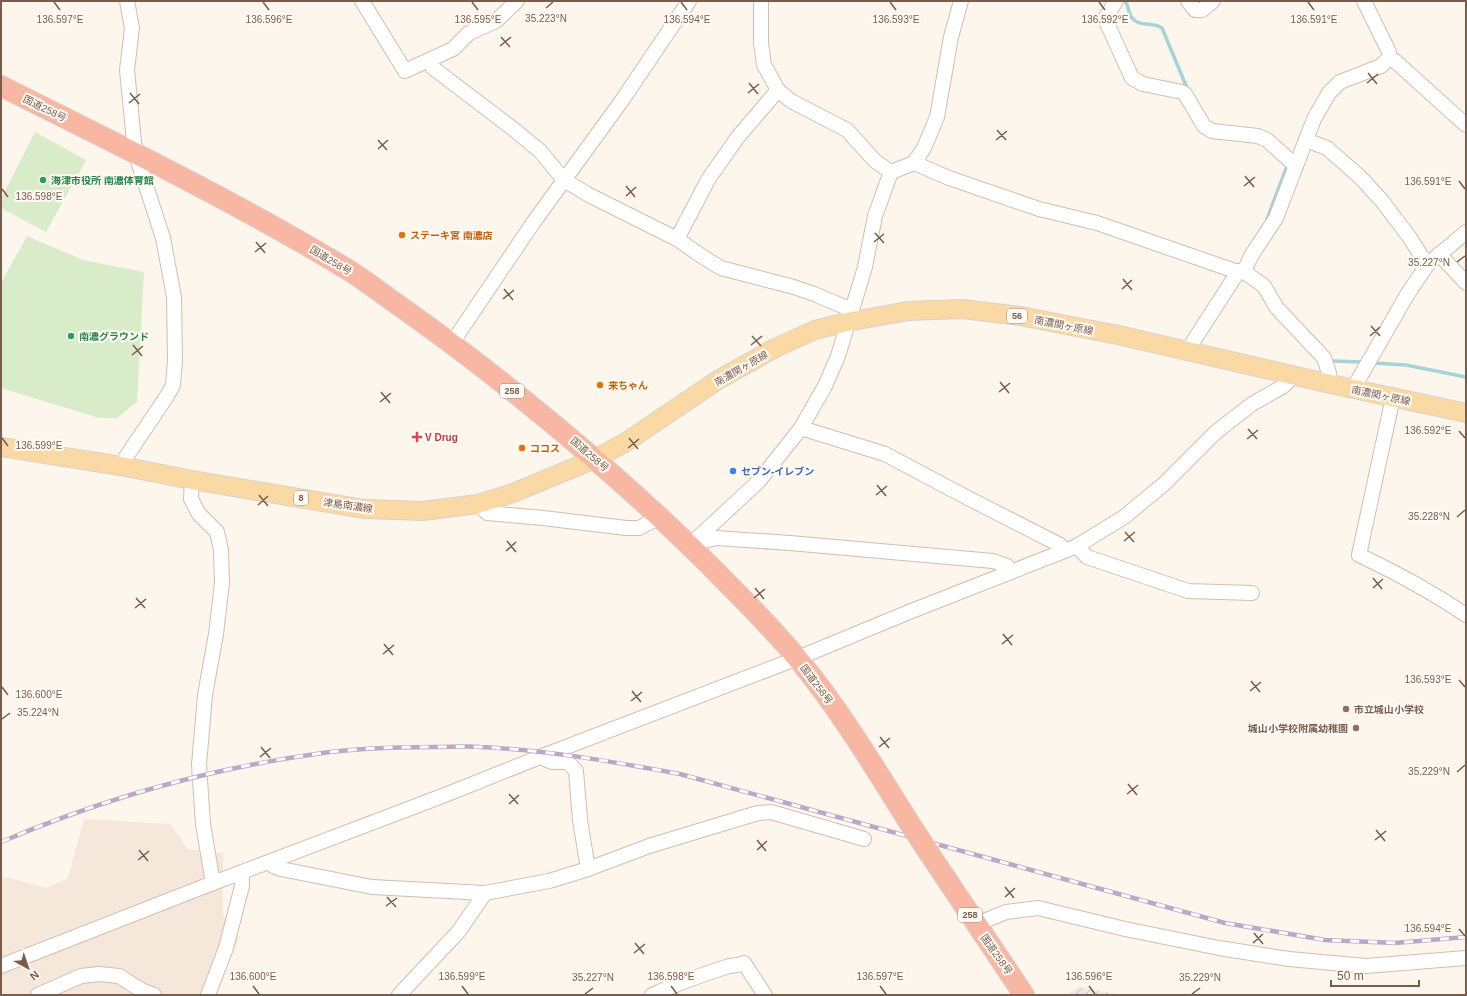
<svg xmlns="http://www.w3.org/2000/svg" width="1467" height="996" font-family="Arial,'Noto Sans JP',sans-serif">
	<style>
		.residential { fill: #f5e8da }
		.industrial { fill: url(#industrial-furrows) }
		.garden { fill: #d8ecc9 }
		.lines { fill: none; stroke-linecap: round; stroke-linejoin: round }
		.stream { stroke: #a5d3da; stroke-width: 3.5 }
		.minor-casing { stroke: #d1beb0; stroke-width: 16 }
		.major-casing { stroke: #dad1cd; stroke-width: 20 }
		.highway-casing { stroke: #dad1cd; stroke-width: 22 }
		.minor { stroke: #fff; stroke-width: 14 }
		.major { stroke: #fbd9a5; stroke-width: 18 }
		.highway { stroke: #f7b7a3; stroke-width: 20 }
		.rail-casing { stroke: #b9a8c9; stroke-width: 4.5 }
		.rail { stroke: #fffaf3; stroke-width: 3; stroke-dasharray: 9; stroke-linecap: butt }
		.highway-bridge-casing { stroke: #dad1cd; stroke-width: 22; stroke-linecap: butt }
		.highway-bridge { stroke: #f7b7a3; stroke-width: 20 }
		.ticks { fill: none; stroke: #7a5c4d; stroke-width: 1.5 }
		.leisure-dot { fill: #2e9e5b; stroke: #fffaf3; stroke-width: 1.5 }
		.food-dot { fill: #e8710a; stroke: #fffaf3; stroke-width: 1.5 }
		.health-dot { fill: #e0444e; stroke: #fffaf3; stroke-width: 1.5 }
		.shop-dot { fill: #3f7fe0; stroke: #fffaf3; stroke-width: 1.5 }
		.education-dot { fill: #8d6e63; stroke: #fffaf3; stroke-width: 1.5 }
		.labels { text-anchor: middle; stroke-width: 4; stroke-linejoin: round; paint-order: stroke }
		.shield { fill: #fffaf3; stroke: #a28b7f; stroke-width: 1 }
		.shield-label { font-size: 9px; font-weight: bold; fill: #7a5c4d }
		.street-label { font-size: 10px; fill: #7a5c4d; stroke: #fffaf3 }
		.leisure-label { font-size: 10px; font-weight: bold; fill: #27864d; stroke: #fffaf3; text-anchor: start }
		.food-label { font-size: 10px; font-weight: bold; fill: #c56008; stroke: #fffaf3; text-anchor: start }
		.health-label { font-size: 10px; font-weight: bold; fill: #be3a42; stroke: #fffaf3; text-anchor: start }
		.shop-label { font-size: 10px; font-weight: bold; fill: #366cbe; stroke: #fffaf3; text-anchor: start }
		.education-label { font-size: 10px; font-weight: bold; fill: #785e54; stroke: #fffaf3; text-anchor: start }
		.ticks-label { font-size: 10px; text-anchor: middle; fill: #7a5c4d; stroke: #fffaf3; stroke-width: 4; stroke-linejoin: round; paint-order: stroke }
	</style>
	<defs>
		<pattern id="industrial-furrows" width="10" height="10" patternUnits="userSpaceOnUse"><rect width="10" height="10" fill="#efe9e4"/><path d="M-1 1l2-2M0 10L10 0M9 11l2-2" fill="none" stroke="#c7c0bb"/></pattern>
	</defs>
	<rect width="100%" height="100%" fill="#fdf6ec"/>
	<path class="residential" d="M84,819L170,824L188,849L223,853V914L239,939L215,995H1V876L47,888L68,878Z"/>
	<path class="industrial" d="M1079,987L1121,995H1066Z"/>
	<g class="garden">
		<path d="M35,132L86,160L46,232L1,208V199Z"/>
		<path d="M27,236L83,260L144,272L137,402L117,418H99L1,388V283Z"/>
	</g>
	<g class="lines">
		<g class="stream">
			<path d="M1125,1C1129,6 1128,13 1132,18C1139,27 1154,22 1162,28L1187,88"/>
			<path d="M1267,219L1287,166"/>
			<path d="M1333,361L1361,362"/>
			<path d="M1374,363L1406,365L1466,377"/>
		</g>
		<g class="minor-casing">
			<g id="minor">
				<path d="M362,1L405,71L453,49L469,33L496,21L517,1"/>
				<path d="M761,1V43L764,65L778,90L791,101L847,130L875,161L891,172L914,163L924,148L937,117L951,37L961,1"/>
				<path d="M1116,1L1105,19L1132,78L1143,84L1182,92L1185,94L1204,126L1212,131L1258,136L1267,140L1296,166"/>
				<path d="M1188,1L1195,10H1202L1213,1"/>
				<path d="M1389,58L1395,61L1466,125"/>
				<path d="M429,61L433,68L512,128L540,151L564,180L589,195L677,239L703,257L721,268L794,287L814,294L852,310"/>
				<path d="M1306,140L1327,148L1360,177L1382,201L1410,238L1427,265"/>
				<path d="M914,163L949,178L1039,209L1097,223L1238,272L1245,269L1251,256L1276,218L1314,119L1329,93L1340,82L1381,66L1389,58V52L1364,1"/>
				<path d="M677,239L709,178L738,137L778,90"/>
				<path d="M1439,254L1466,283"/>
				<path d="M1245,269L1247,274L1264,286L1277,308L1324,358L1329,373L1326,383"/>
				<path d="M452,343L533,223L623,99L689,1"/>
				<path d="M1187,351L1238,272"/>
				<path d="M1353,389L1407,295L1427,265L1466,232"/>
				<path d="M1393,397L1359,555C1397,573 1432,592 1466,615"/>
				<path d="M801,428L885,454L964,496L1060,545L1064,550"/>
				<path d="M121,466L124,460L167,396L173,385L175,360L174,297L163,238L135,152L127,70L132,28L127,1"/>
				<path d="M192,480L191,499L199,514L217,532L221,550L222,583L216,634L205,695L199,765L203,824L213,883"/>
				<path d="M478,504L487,513L543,518L626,528H639L660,517"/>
				<path d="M692,544L716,538L790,543L993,561L1007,566L1011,572"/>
				<path d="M690,545L759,481L801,428L825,386L838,356L852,310L865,267L875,216L891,172"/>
				<path d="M1077,546L1087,557L1188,591L1252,593"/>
				<path d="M540,757L552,762H568L576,771L580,820L588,869"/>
				<path d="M271,862L273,866L281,869L372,887L485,893L549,881L588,869L649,846L758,813L771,812L864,839"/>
				<path d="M977,924L1006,912L1038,908L1125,929L1219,948L1289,959L1366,966L1466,958"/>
				<path d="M1,966L213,883L445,795L540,757L798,658L909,612L1077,546L1124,517L1164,484L1216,432L1252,404L1282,387L1294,376"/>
				<path d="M38,995L81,976L99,974L119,976L141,990L154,995"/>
				<path d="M208,995L226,948L242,886V872"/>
				<path d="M399,995L459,931L485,893"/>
				<path d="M652,995C676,984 701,975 726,967C732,965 738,966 744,963L765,995"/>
			</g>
		</g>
		<g class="major-casing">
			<path id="major" d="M1,447L121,466L192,480L364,509L423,511L478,504L513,493L595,459L626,442L718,380L775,348L815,330L847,322L908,311L962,309L1020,316L1118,335L1326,383L1466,413"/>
		</g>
		<g class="highway-casing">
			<g id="highway">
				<path d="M1,86C117,144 234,201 345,268C362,278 378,291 394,302C432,329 469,356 505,385C583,447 658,512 728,584C752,608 776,633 798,659C841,711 876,770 912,827"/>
				<path d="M929,853L1024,995"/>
			</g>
		</g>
		<use href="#minor" class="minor"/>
		<use href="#major" class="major"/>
		<use href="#highway" class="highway"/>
		<g class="rail-casing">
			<path id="rail" d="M1,842C102,799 207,769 316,754C355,748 395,747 434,747C450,747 465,746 480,747C548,750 614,762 680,774L1225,923L1325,940L1395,943L1466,937"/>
		</g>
		<use href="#rail" class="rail"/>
		<g class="highway-bridge-casing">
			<path id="highway-bridge" d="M912,827L929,853"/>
		</g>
		<use href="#highway-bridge" class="highway-bridge"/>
	</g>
	<path class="ticks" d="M54,2L60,10M263,2L269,10M472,2L478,10M681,2L687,10M890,2L896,10M1099,2L1105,10M1308,2L1314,10M546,8L553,2M501,37L510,47M500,46L511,37M1368,73L1377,84M749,83L758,94M1367,83L1378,74M130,93L139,104M748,93L759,84M129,103L140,94M997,130L1006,140M378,140L387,150M996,140L1007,131M378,149L388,140M1245,176L1254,187M1459,181L1465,189M626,186L635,197M1244,186L1255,177M2,189L8,197M626,196L636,187M875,233L884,243M256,242L265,253M874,242L884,234M255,252L266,243M1457,262L1465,256M1123,279L1132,290M504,289L513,300M1122,289L1132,280M503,299L514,290M1371,326L1380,336M752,336L761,346M1370,336L1380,327M133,345L142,356M751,345L762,336M132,355L143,346M1000,382L1009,393M381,392L390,403M999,392L1010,383M380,402L391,393M1248,429L1257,439M1459,431L1465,438M2,438L8,446M629,438L638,449M1247,439L1258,430M628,448L639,439M877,485L886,496M259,495L268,506M876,495L887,486M258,505L268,496M1457,517L1465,510M1125,532L1134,542M507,541L516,552M1124,541L1135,532M506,551L516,542M1373,578L1382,589M755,588L764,599M1373,588L1383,579M136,598L145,608M754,598L765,589M135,608L146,599M1003,634L1012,645M384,644L393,655M1002,644L1013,635M383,654L394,645M1459,680L1465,687M1251,681L1260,692M2,687L8,695M632,691L641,702M1250,691L1261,682M631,701L642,692M2,719L10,713M880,737L889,748M261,747L270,758M879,747L890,738M260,757L271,748M1457,772L1465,765M1128,784L1137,795M509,794L518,804M1127,794L1138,785M509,804L519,795M1376,830L1385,841M757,840L766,851M1375,840L1386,831M139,850L148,861M757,850L767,841M138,860L149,851M1005,887L1014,898M387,897L396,907M1005,897L1015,888M386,906L397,898M1459,929L1465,936M1254,933L1263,944M635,943L644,954M1253,943L1263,934M634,953L645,944M253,986L259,994M462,986L468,994M671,986L677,994M880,986L886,994M1089,986L1095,994M585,994L593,988M1192,994L1200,988"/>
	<g class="leisure-dot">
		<circle cx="43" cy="180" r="4"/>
		<circle cx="71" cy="336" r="4"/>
	</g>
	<g class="food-dot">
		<circle cx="402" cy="235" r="4"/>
		<circle cx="600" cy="385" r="4"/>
		<circle cx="522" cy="448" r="4"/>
	</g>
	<path class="health-dot" d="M415 431h4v4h4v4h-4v4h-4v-4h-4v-4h4z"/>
	<circle class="shop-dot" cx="733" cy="471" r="4"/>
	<g class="education-dot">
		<circle cx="1346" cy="709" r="4"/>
		<circle cx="1356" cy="728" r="4"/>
	</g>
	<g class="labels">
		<g class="shield">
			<rect x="1007" y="309" width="20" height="14" rx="3"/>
			<rect x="500" y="384" width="24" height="14" rx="3"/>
			<rect x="294" y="491" width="14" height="14" rx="3"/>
			<rect x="958" y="908" width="24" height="14" rx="3"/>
		</g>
		<g class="shield-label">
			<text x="1017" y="319">56</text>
			<text x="512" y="394">258</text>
			<text x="301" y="501">8</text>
			<text x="970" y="918">258</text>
		</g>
		<g class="street-label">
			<text transform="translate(45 108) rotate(26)" y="4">国道258号</text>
			<text transform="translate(331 260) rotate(31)" y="4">国道258号</text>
			<text transform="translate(1064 325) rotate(11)" y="4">南濃関ヶ原線</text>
			<text transform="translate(741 368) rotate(-30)" y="4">南濃関ヶ原線</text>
			<text transform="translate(1381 395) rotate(12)" y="4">南濃関ヶ原線</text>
			<text transform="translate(590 454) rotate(41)" y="4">国道258号</text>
			<text transform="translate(348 505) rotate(8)" y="4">津島南濃線</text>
			<text transform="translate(817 684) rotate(53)" y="4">国道258号</text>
			<text transform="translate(997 954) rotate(55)" y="4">国道258号</text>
		</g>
		<g class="leisure-label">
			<text x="51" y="184">海津市役所 南濃体育館</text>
			<text x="79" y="340">南濃グラウンド</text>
		</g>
		<g class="food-label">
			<text x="410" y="239">ステーキ宮 南濃店</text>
			<text x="608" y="389">来ちゃん</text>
			<text x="530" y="452">ココス</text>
		</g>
		<g class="health-label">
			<text x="425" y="441">V Drug</text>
		</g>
		<g class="shop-label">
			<text x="741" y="475">セブン-イレブン</text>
		</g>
		<g class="education-label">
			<text x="1354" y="713">市立城山小学校</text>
			<text x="1348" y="732" text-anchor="end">城山小学校附属幼稚園</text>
		</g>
	</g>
	<g class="ticks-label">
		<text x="546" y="22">35.223°N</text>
		<text x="60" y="23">136.597°E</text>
		<text x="269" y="23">136.596°E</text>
		<text x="478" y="23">136.595°E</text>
		<text x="687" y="23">136.594°E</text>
		<text x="896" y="23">136.593°E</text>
		<text x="1105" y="23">136.592°E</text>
		<text x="1314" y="23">136.591°E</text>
		<text x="1428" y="185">136.591°E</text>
		<text x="39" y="200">136.598°E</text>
		<text x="1429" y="266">35.227°N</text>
		<text x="1428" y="434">136.592°E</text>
		<text x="39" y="449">136.599°E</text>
		<text x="1429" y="520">35.228°N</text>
		<text x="1428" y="683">136.593°E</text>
		<text x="39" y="698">136.600°E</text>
		<text x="38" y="716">35.224°N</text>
		<text x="1429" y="775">35.229°N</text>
		<text x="1428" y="932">136.594°E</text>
		<text x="253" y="980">136.600°E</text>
		<text x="462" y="980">136.599°E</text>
		<text x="671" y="980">136.598°E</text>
		<text x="880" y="980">136.597°E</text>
		<text x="1089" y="980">136.596°E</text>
		<text x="593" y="981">35.227°N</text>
		<text x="1200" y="981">35.229°N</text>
	</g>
	<rect width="1467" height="996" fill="none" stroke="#7a5c4d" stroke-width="4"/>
	<g transform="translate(28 968) rotate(140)" stroke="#fffaf3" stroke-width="3" paint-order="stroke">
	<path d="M0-3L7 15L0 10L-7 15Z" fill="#7a5c4d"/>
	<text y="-6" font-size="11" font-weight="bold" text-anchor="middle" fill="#7a5c4d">N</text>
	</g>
	<path d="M1331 980v6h88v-6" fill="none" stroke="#7a5c4d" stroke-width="2"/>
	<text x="1337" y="980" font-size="12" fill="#7a5c4d" stroke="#fffaf3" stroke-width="3" paint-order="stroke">50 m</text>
</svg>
